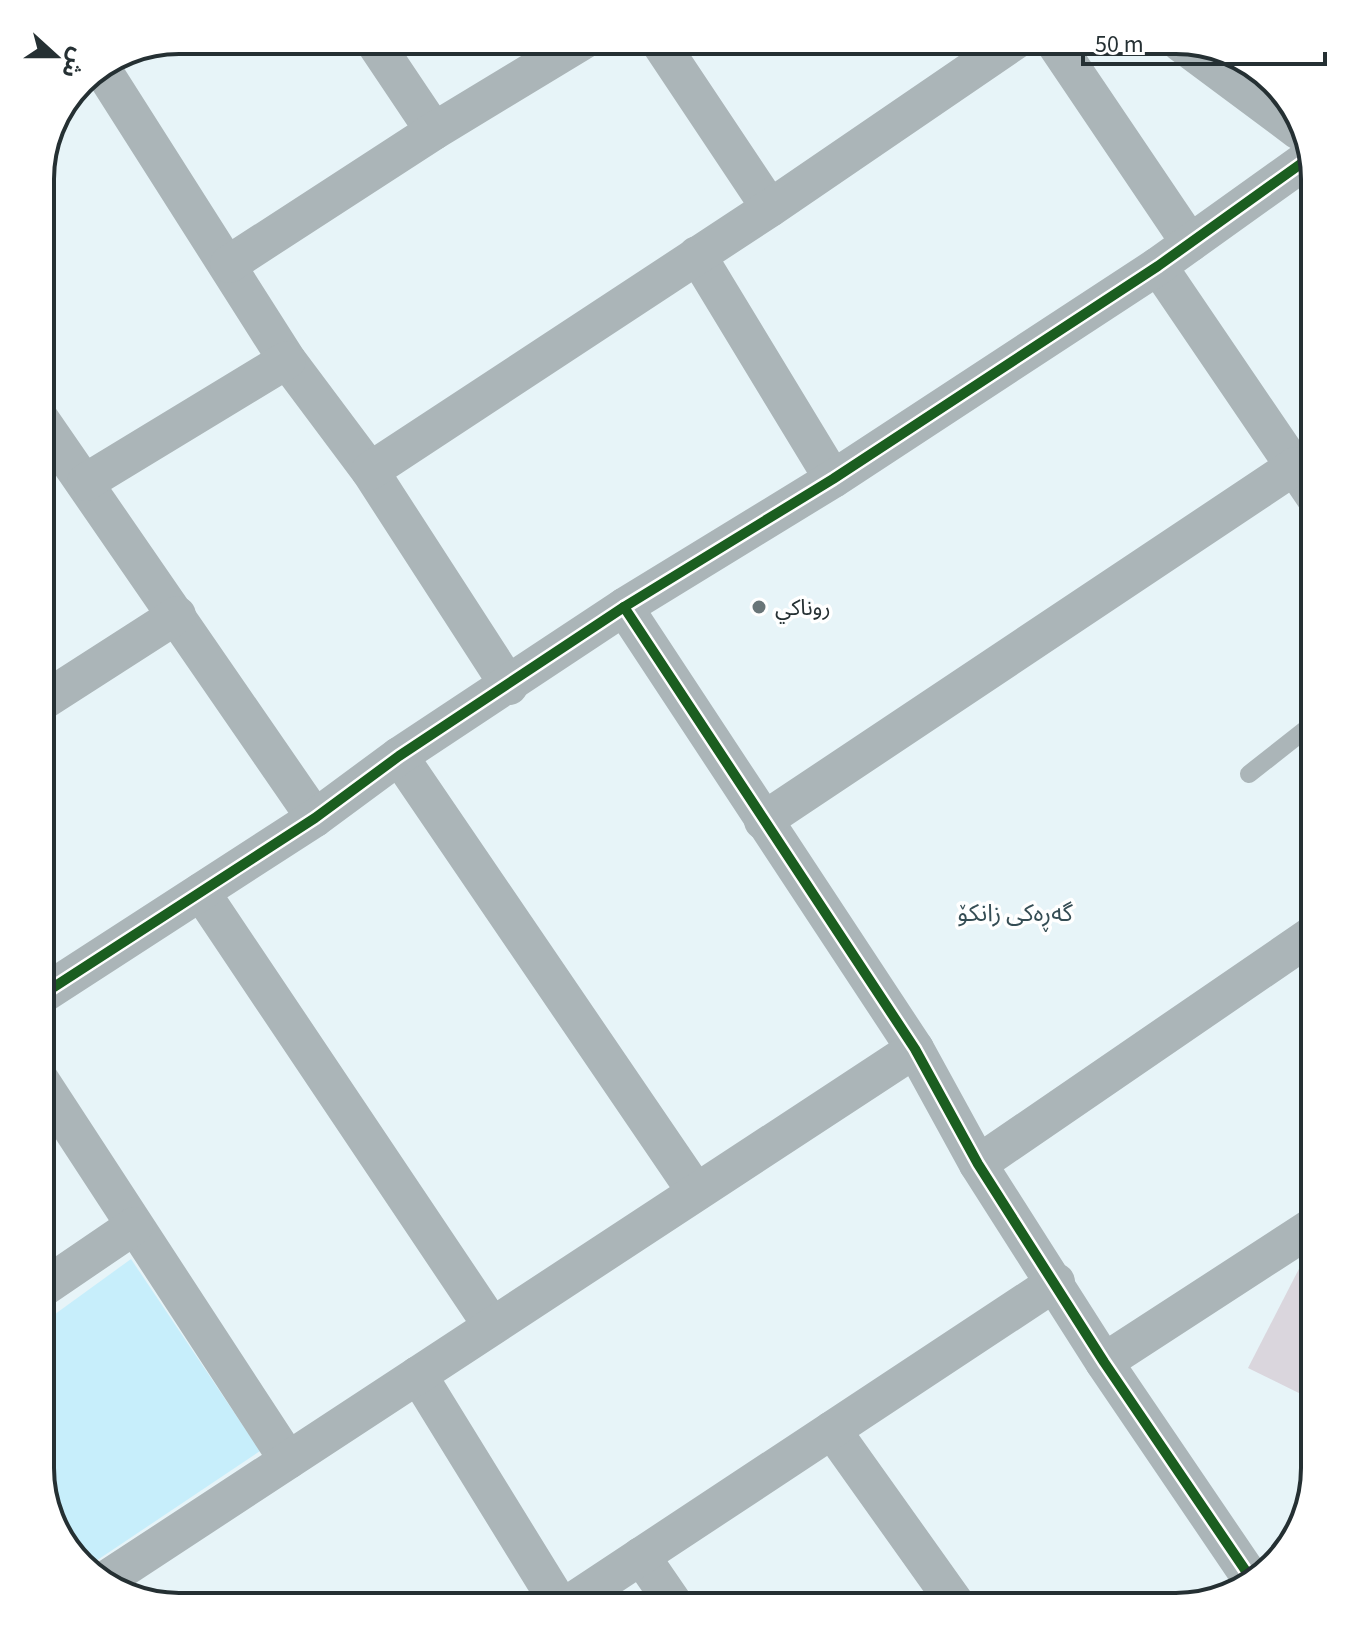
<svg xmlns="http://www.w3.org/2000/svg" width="1355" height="1647" font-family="'Source Sans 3','Noto Sans Arabic',sans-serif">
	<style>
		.green { fill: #c7eefb }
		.building { fill: #dad6dd }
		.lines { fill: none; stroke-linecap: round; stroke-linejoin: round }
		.service { stroke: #abb5b8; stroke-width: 18 }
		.minor { stroke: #abb5b8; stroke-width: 38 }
		.tertiary { stroke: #abb5b8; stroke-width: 44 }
		.cycleway-casing { stroke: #fff; stroke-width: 15 }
		.cycleway { stroke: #1b5e20; stroke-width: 10 }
		.poi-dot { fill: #697578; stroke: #fff; stroke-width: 3 }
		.labels { text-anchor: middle; stroke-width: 7; stroke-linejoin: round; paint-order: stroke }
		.poi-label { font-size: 22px; fill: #253033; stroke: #fff; text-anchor: start }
		.neighbourhood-label { font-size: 24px; fill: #354d54; stroke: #fff }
		.rim { fill: none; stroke: #253033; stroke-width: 4 }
	</style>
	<rect width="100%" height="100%" fill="#e7f4f8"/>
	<path class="green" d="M131,1259L260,1451L87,1567L64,1546L40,1469V1325Z"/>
	<path class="building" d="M1303,1261L1315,1267V1401L1248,1368Z"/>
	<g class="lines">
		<path class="service" d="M1249,774L1315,722"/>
		<g class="minor">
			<path d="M373,40L434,131"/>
			<path d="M658,40L770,208"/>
			<path d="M1053,40L1190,243"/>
			<path d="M102,69L287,360L370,471L509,686"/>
			<path d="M697,255L833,479"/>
			<path d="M229,264L434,131L584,40"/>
			<path d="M1158,266L1315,497"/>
			<path d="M40,419L315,818"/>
			<path d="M370,471L770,208L1016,40"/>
			<path d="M86,482L287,360"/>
			<path d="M624,607L915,1049L978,1164L1104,1362L1254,1583"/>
			<path d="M40,703L177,615"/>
			<path d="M399,756L696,1192"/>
			<path d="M763,821L1295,466"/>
			<path d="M201,892L492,1326"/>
			<path d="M40,996L315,818L399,756L624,607L833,479L1158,266L1309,158"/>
			<path d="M40,1080L288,1460"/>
			<path d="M978,1164L1315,933"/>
			<path d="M40,1290L134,1226"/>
			<path d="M1104,1362L1315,1225"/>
			<path d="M418,1375L561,1607"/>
			<path d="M832,1430L958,1607"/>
			<path d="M641,1556L676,1607"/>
			<path d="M104,1581L915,1049"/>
			<path d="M564,1607L1056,1282"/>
		</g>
		<path class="tertiary" d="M1182,40L1300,128"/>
		<g class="cycleway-casing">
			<g id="cycleway">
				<path d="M624,607L915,1049L978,1164L1104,1362L1254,1583"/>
				<path d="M40,996L315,818L399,756L624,607L833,479L1158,266L1309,158"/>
			</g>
		</g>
		<use href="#cycleway" class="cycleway"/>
	</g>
	<circle class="poi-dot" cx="759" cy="607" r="8"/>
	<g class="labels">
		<g class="poi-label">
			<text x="775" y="615">روناكي</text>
		</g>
		<g class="neighbourhood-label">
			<text x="1015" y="921">گەڕەکی زانکۆ</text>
		</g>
	</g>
	<path d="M0 0H1355V1647H0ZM179 54H1176A125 125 0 0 1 1301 179V1468A125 125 0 0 1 1176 1593H179A125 125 0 0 1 54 1468V179A125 125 0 0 1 179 54Z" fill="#fff" fill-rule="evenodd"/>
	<path class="rim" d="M179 54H1176A125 125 0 0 1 1301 179V1468A125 125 0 0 1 1176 1593H179A125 125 0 0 1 54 1468V179A125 125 0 0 1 179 54Z"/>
	<g transform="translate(56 56) rotate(111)" stroke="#ffffff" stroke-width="6" paint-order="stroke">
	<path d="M0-6L14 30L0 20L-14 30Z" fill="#253033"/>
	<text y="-12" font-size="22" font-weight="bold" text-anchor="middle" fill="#253033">ش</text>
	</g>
	<path d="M1083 52v12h242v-12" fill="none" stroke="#253033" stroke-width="4"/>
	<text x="1095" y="52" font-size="24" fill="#253033" stroke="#ffffff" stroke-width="6" paint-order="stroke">50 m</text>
</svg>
